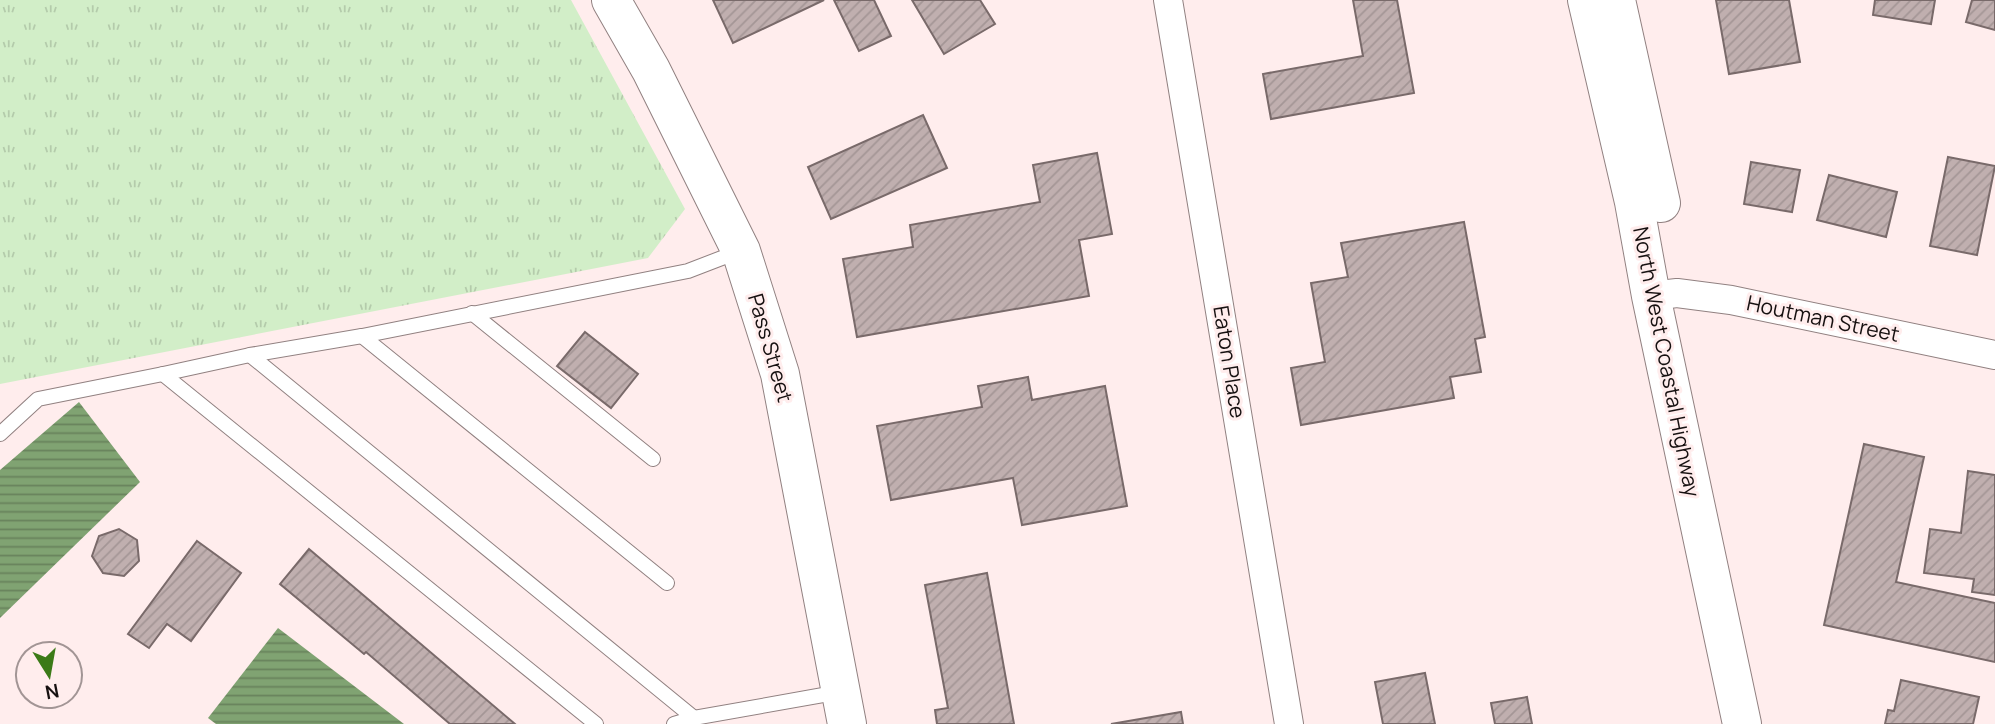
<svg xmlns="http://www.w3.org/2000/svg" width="1995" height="724" font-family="Manrope,sans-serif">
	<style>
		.grass { fill: url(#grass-tufts) }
		.water { fill: url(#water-rules) }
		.building { fill: url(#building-hatch); stroke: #796a6a; stroke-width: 2 }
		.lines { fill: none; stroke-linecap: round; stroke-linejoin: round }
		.lane-casing { stroke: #918181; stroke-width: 16 }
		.street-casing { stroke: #918181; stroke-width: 30 }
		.secondary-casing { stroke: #918181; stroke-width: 40 }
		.highway-casing { stroke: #918181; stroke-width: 40 }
		.lane { stroke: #fff; stroke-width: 14 }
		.street { stroke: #fff; stroke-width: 28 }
		.secondary { stroke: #fff; stroke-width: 38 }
		.highway { stroke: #fff; stroke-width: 38 }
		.labels { text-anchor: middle; stroke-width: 6; stroke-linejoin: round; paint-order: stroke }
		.street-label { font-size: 21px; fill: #161010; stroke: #ffeded }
	</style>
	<defs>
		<pattern id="grass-tufts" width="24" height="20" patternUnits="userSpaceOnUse" patternTransform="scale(1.75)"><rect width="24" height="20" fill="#d2eec8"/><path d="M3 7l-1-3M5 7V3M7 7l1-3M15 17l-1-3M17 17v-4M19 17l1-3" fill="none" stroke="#b4cbab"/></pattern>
		<pattern id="water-rules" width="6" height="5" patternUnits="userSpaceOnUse" patternTransform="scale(1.75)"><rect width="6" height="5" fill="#80a372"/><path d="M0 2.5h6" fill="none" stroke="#68835c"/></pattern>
		<pattern id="building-hatch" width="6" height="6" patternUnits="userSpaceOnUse" patternTransform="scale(1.75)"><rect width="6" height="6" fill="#c0afaf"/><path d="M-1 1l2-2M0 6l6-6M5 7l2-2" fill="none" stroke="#a49696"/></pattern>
	</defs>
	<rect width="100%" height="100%" fill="#ffeded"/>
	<path class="grass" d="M0,0H571L685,209L648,258L0,384Z"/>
	<g class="water">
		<path d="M79,402L140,482L0,618V470Z"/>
		<path d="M278,628L404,724H216L208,718Z"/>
	</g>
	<g class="building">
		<path d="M713,0H824L733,43Z"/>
		<path d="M834,0H874L891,36L859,51Z"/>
		<path d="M912,0H980L995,24L944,54Z"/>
		<path d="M1353,0H1397L1414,93L1271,119L1263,74L1363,56Z"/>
		<path d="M1716,0H1789L1800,62L1729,74Z"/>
		<path d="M1875,0H1935L1931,24L1873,15Z"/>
		<path d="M1972,0H1995V30L1966,22Z"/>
		<path d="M923,115L947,168L831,219L808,167Z"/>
		<path d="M1097,153L1112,234L1079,240L1089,296L857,337L843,259L913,247L910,225L1040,202L1033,165Z"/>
		<path d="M1948,157L1995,166L1977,255L1930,246Z"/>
		<path d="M1751,162L1800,170L1792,212L1744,204Z"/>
		<path d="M1829,175L1897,192L1886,237L1817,220Z"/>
		<path d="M1464,222L1485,337L1475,339L1481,372L1450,377L1454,398L1301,425L1291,368L1325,362L1311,283L1348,277L1341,243Z"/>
		<path d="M585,332L638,374L611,408L557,366Z"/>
		<path d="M1028,377L1032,400L1105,386L1127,506L1022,525L1013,478L891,500L877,426L982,407L978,386Z"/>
		<path d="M1864,444L1924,457L1896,582L1995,603V662L1824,625Z"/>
		<path d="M1968,471L1995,475V595L1972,592L1974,579L1924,573L1930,529L1961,533Z"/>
		<path d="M119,529L137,540L139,561L124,576L103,573L92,556L99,536Z"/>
		<path d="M197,541L241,573L191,641L167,624L149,648L128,634Z"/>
		<path d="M309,549L515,724H450L366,652L364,654L280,584Z"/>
		<path d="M987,573L1014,724H937L935,710L948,708L925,585Z"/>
		<path d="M1425,673L1435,724H1383L1375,682Z"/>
		<path d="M1901,680L1979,697L1973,724H1885L1888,710L1894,711Z"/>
		<path d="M1527,697L1532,724H1495L1491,703Z"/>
		<path d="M1181,712L1183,724H1111Z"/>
	</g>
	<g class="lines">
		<g class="lane-casing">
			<g id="lane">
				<path d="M472,313L653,459"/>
				<path d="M362,336L667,583"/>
				<path d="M250,355L694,718"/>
				<path d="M163,374L596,724"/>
				<path d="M0,434L38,399L163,374L250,355L362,336L688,271L740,251"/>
				<path d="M674,724L694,718L840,692"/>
			</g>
		</g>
		<g class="street-casing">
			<g id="street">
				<path d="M1168,0L1289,724"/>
				<path d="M1651,296L1677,293L1731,300L1995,355"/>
			</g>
		</g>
		<g class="secondary-casing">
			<path id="secondary" d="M611,0L651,70L741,251L780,374L847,724"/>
		</g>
		<g class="highway-casing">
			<g id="highway">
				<path d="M1587,0L1634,202L1651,296L1742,724"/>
				<path d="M1616,0L1661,203"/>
			</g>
		</g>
		<use href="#lane" class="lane"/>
		<use href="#street" class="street"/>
		<use href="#secondary" class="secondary"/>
		<use href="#highway" class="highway"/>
	</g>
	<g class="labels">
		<g class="street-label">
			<text transform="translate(1823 319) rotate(12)" y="7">Houtman Street</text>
			<text transform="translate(770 348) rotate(74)" y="7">Pass Street</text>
			<text transform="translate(1229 362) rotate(81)" y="7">Eaton Place</text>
			<text transform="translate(1666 362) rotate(79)" y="7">North West Coastal Highway</text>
		</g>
	</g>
	<g transform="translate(49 675) rotate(169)"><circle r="33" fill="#ffeded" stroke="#a29595" stroke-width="2"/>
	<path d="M0-5L12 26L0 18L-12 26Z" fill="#3b7a17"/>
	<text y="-10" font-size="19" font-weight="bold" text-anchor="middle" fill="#161010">N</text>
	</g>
</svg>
